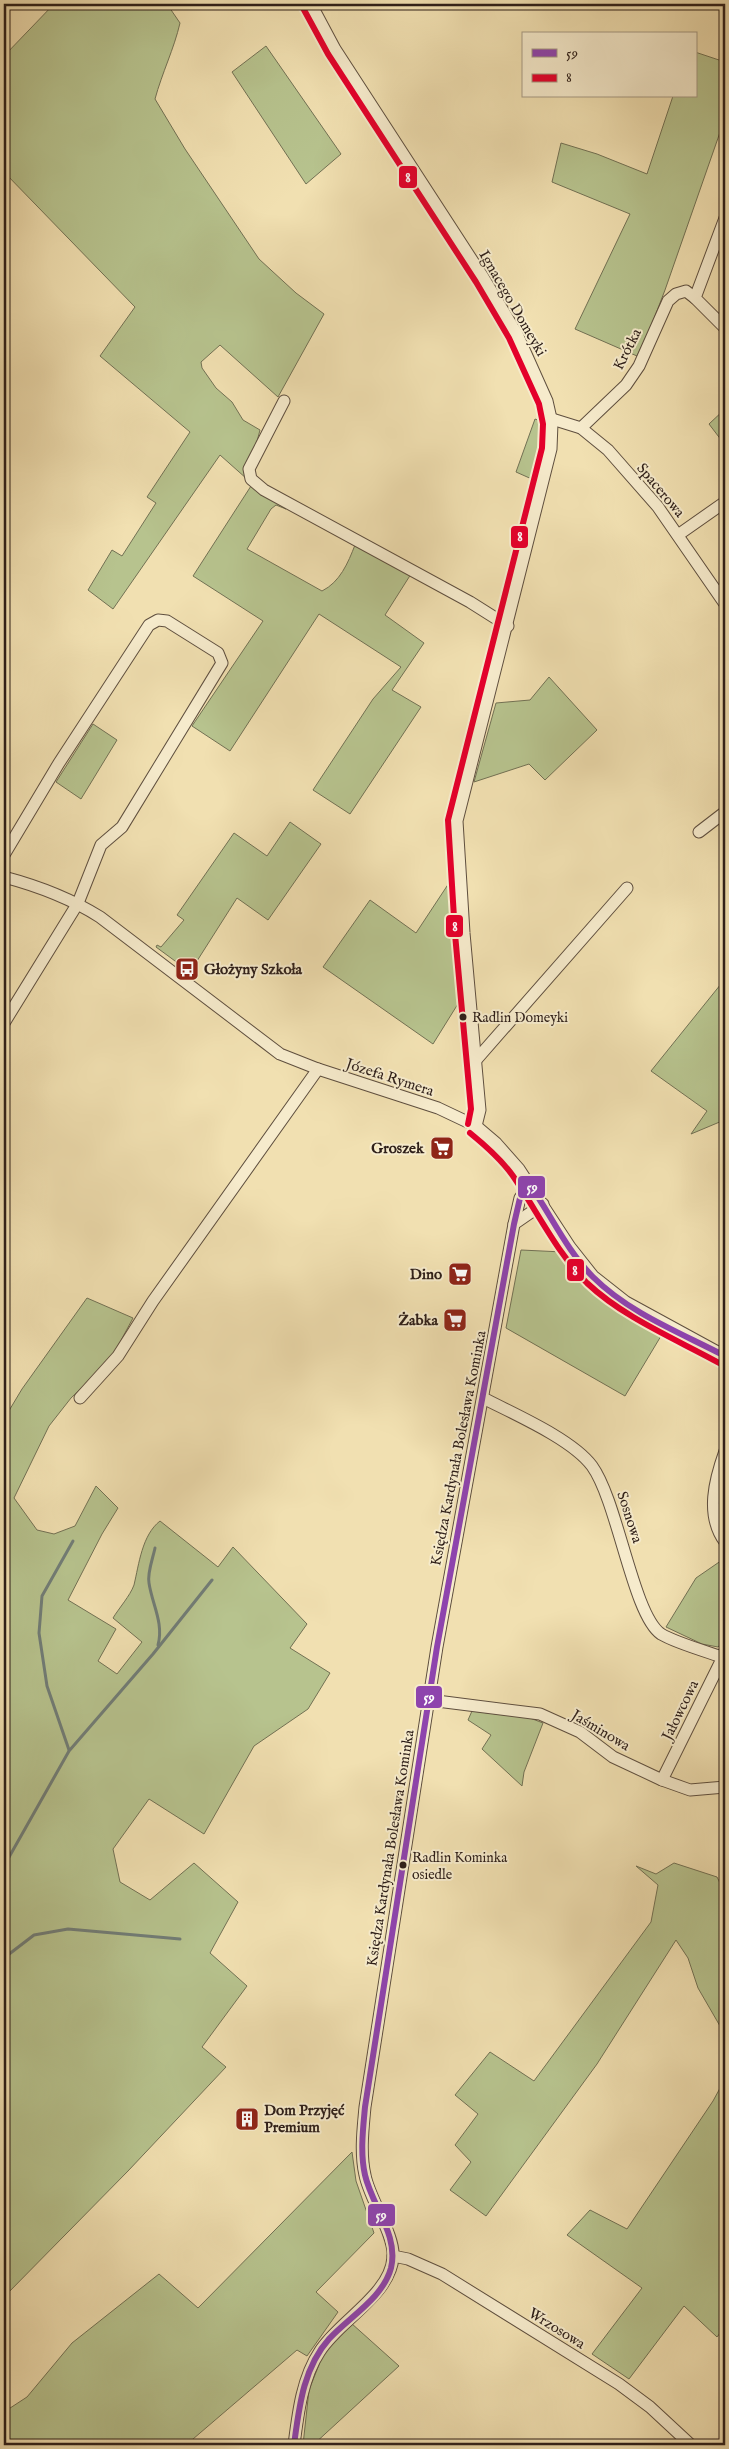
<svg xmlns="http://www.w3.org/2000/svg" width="729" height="2449" font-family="'IM FELL English',serif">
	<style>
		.green { fill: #b7c38e; stroke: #727154 }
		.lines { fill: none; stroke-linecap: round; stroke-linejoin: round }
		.stream { stroke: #717d77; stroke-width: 3 }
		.minor-casing { stroke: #5f4f3f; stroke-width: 13 }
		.minor { stroke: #f6ebcc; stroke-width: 11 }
		.bus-1-casing { stroke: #f6ebcc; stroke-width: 10 }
		.bus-2-casing { stroke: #f6ebcc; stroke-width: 10 }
		.bus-1 { stroke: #8e44ad; stroke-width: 6 }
		.bus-2 { stroke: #e4002b; stroke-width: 6 }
		.bus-dot { fill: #2e1f19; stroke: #f6ebcc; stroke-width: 2 }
		.labels { text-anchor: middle; stroke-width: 4; stroke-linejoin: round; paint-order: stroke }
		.bus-label { font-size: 14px; fill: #2e1f19; stroke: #f6ebcc; text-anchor: start }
		.street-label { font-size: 15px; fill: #2e1f19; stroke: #f6ebcc }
		.poi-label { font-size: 15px; font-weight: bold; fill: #2e1f19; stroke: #f6ebcc; text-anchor: end }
		.line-badge { stroke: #f6ebcc; stroke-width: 2 }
		.badge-label { font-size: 14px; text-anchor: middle; font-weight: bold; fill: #fff }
	</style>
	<rect width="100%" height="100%" fill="#f1e0b1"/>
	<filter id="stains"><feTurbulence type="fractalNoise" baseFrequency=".004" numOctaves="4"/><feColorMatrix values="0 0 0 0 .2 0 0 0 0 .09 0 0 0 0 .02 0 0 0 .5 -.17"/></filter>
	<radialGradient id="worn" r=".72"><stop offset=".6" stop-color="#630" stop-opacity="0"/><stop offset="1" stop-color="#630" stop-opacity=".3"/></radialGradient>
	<g class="green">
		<path d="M54,4H167L180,23C174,49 162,73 155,99L185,149L259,259L296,293L324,314L278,397L220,345L201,362L202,368L216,388L232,402L243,420L260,430L247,479L220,455L113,609L88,590L112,550L122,556L156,503L147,497L190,432L100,356L135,307L4,172V56Z"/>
		<path d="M266,46L341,154L306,184L232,72Z"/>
		<path d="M695,52L725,62V118L665,290L650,329L637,356L575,329L630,214L552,182L561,143L597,154L647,174L673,96H695Z"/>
		<path d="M725,409V445L709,424Z"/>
		<path d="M535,419L543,422L544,436L534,480L516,472Z"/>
		<path d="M251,486L286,509L276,505L271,509L247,549L322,591C340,582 348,563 355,545L411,574L385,615L424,643L392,690L421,707L350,814L313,790L373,699L401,667L319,614L230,751L192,726L263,621L193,576Z"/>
		<path d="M549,677L597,730L545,780L529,764L474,782L496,703L530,700Z"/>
		<path d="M93,724L117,740L81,799L56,782Z"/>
		<path d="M290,822L321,844L268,920L237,898L190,972L156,947L157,945L161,947L184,920L177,915L234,833L267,856Z"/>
		<path d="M449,883L461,999L433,1044L323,967L370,900L416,933Z"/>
		<path d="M725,979V1117L722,1121L691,1134L707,1111L651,1071Z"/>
		<path d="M521,1250L563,1252L577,1272L596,1293L664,1331L625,1396L506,1328Z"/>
		<path d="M87,1298L133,1318L111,1359L71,1398L49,1426L14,1498L37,1530L54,1534L75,1526L96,1486L118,1508L102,1534L68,1600L116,1629L98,1661L117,1674L142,1642L113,1618C119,1608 130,1596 134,1585C139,1564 142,1535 160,1521L218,1567L233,1547L307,1624L290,1648L330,1673L308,1709L254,1746L204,1834L149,1799L113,1849L120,1882L150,1900L194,1863L238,1902L210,1953L247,1986L202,2047L226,2067L128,2171L4,2297V1419L22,1389Z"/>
		<path d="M725,1558V1639L718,1647L702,1644L666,1627L696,1578Z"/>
		<path d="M472,1711L530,1718L543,1723L524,1772L522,1786L482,1749L491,1735L468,1720Z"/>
		<path d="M674,1863L717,1877L725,1893V2019L720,2026L698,1988L688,1958L676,1940L597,2064L486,2216L450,2190L471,2162L455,2145L478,2114L455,2095L490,2052L534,2081L651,1922L658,1885L636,1866L656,1874Z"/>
		<path d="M725,2079V2327L717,2337L684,2306L629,2379L592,2354L642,2288L567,2235L590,2210L627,2229L713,2101Z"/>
		<path d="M352,2152L356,2181L374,2233L316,2292L338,2312L307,2356L297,2350L186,2445H4V2412L27,2397L72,2343L159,2274L198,2308Z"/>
		<path d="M351,2323L399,2366L313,2445H303L309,2390L324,2352Z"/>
	</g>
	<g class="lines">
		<g class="stream">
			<path d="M155,1548C153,1558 147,1573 149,1583C152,1604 164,1623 158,1645"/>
			<path d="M69,1750L47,1686L39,1633L42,1596L73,1541"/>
			<path d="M4,1866L69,1751L153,1654L212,1580"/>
			<path d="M4,1958L34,1935L68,1929L180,1939"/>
		</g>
		<g class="minor-casing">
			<g id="minor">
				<path d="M311,4L335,49L483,277L517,334L547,401L552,423L551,449L457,821L464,933L480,1110L476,1126"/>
				<path d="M725,218L695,298L725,328"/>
				<path d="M284,401L249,469L251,479L264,490L470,602L508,626"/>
				<path d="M552,419L581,428L608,450L658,507L725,604"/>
				<path d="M581,428L626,385L639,366L668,301L676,294L686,291L695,298"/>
				<path d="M678,535L725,502"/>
				<path d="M699,832L725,812"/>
				<path d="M4,855L59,763L149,625L158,620L167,621L218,653L222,663L122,827L101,845L78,903L4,1023"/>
				<path d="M4,877C38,886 70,898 100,917L280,1054L318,1069L438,1108L476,1126L496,1143L519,1169L570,1247L593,1276L626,1302L725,1356"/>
				<path d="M476,1060L627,888"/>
				<path d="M514,1224L543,1204"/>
				<path d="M80,1398L118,1356L153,1301L318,1069"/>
				<path d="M483,1398C514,1414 572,1439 592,1466C618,1502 633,1615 661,1634C676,1643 708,1652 725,1658"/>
				<path d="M725,1451C715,1479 705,1515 725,1542"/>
				<path d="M429,1700L540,1714L580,1732L613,1757L662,1780L690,1790L725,1787"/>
				<path d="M662,1780L725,1653"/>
				<path d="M393,2256L408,2259L442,2274L619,2384L650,2407L691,2445"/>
				<path d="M294,2445C298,2413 302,2378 320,2351C339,2321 391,2294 393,2257C395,2235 369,2198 365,2175C360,2153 363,2129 365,2107L437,1647L514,1224L520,1198L530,1185"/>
			</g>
		</g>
		<use href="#minor" class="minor"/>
		<g class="bus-1-casing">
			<path id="bus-1" d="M294,2445C299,2408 303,2368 329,2339C349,2317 383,2298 391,2268C399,2235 372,2206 365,2175C360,2153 363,2129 365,2107L437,1647L514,1224L520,1198L530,1185C551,1215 567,1251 593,1277C629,1313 681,1333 725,1356"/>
		</g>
		<g class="bus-2-casing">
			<g id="bus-2">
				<path d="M303,8L328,54L476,282L509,338L539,404L543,424L542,448L448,820L455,934L471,1109L468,1124"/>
				<path d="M470,1133C486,1146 501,1159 513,1176C537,1211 557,1253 587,1283C624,1318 676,1339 721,1364"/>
			</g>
		</g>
		<use href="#bus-1" class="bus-1"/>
		<use href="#bus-2" class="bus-2"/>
	</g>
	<defs>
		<g id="bus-square" transform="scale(1.25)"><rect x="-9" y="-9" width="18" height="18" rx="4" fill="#8f2418" stroke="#f6ebcc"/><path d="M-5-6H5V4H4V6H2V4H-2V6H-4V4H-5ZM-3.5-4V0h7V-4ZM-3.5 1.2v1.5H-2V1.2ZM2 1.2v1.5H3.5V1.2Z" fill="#fff"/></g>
		<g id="supermarket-square" transform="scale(1.25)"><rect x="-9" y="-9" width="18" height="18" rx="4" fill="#8f2418" stroke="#f6ebcc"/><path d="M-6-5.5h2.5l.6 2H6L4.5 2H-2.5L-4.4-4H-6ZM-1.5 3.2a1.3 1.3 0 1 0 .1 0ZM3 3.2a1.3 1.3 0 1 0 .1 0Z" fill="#fff"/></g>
		<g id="building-square" transform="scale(1.25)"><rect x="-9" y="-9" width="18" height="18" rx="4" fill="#8f2418" stroke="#f6ebcc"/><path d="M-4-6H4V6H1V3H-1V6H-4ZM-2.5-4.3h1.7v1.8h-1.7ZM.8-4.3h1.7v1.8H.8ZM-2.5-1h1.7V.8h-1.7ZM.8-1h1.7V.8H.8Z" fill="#fff"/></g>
	</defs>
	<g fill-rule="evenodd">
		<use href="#bus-square" x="187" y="969"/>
		<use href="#supermarket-square" x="442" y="1148"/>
		<use href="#supermarket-square" x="460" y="1274"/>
		<use href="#supermarket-square" x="455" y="1320"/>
		<use href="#building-square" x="247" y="2119"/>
	</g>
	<g class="bus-dot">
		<circle cx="463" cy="1017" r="4.5"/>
		<circle cx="403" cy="1865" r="4.5"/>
	</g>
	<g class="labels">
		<g class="bus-label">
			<text x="472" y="1022">Radlin Domeyki</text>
			<text x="412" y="1862">Radlin Kominka<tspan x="412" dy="17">osiedle</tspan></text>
		</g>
		<g class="street-label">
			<text transform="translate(513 303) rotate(60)" y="5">Ignacego Domeyki</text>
			<text transform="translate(627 349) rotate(-63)" y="5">Krótka</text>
			<text transform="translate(661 490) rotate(50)" y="5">Spacerowa</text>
			<text transform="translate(390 1077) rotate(18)" y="5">Józefa Rymera</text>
			<text transform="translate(458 1448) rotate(-79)" y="5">Księdza Kardynała Bolesława Kominka</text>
			<text transform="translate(630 1517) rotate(72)" y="5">Sosnowa</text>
			<text transform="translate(680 1710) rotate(-64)" y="5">Jałowcowa</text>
			<text transform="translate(601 1730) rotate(31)" y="5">Jaśminowa</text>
			<text transform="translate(390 1848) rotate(-81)" y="5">Księdza Kardynała Bolesława Kominka</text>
			<text transform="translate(557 2328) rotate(32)" y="5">Wrzosowa</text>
		</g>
		<g class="poi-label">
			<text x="204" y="974" text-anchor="start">Głożyny Szkoła</text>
			<text x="424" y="1153">Groszek</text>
			<text x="442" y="1279">Dino</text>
			<text x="438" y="1325">Żabka</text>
			<text x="264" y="2115" text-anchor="start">Dom Przyjęć<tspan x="264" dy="17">Premium</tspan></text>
		</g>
	</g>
	<g class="line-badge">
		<rect x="398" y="165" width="20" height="24" rx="5" fill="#e4002b"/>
		<rect x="510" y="525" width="19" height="24" rx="5" fill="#e4002b"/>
		<rect x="445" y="914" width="19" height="24" rx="5" fill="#e4002b"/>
		<rect x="517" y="1175" width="29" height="24" rx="5" fill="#8e44ad"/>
		<rect x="566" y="1258" width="19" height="24" rx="5" fill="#e4002b"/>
		<rect x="415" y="1685" width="28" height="24" rx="5" fill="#8e44ad"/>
		<rect x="367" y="2203" width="29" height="24" rx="5" fill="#8e44ad"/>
	</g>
	<g class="badge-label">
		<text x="408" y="182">8</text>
		<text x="520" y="541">8</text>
		<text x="455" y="931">8</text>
		<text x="532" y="1192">59</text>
		<text x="575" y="1275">8</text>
		<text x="429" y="1702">59</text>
		<text x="381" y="2220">59</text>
	</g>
	<rect width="729" height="2449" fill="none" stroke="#f1e0b1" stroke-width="20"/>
	<rect x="5" y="5" width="719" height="2439" fill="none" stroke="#2e1f19" stroke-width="2.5"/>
	<rect x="10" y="10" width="709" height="2429" fill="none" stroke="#2e1f19"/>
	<rect x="522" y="32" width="175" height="65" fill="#f6ebcc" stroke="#a69984"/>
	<rect x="532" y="49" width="25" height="8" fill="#8e44ad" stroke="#a69984"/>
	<text x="566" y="58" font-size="15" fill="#2e1f19">59</text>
	<rect x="532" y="74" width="25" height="8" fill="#e4002b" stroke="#a69984"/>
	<text x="566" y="82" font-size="15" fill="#2e1f19">8</text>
	<rect width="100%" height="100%" filter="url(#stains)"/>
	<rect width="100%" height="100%" fill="url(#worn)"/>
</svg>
